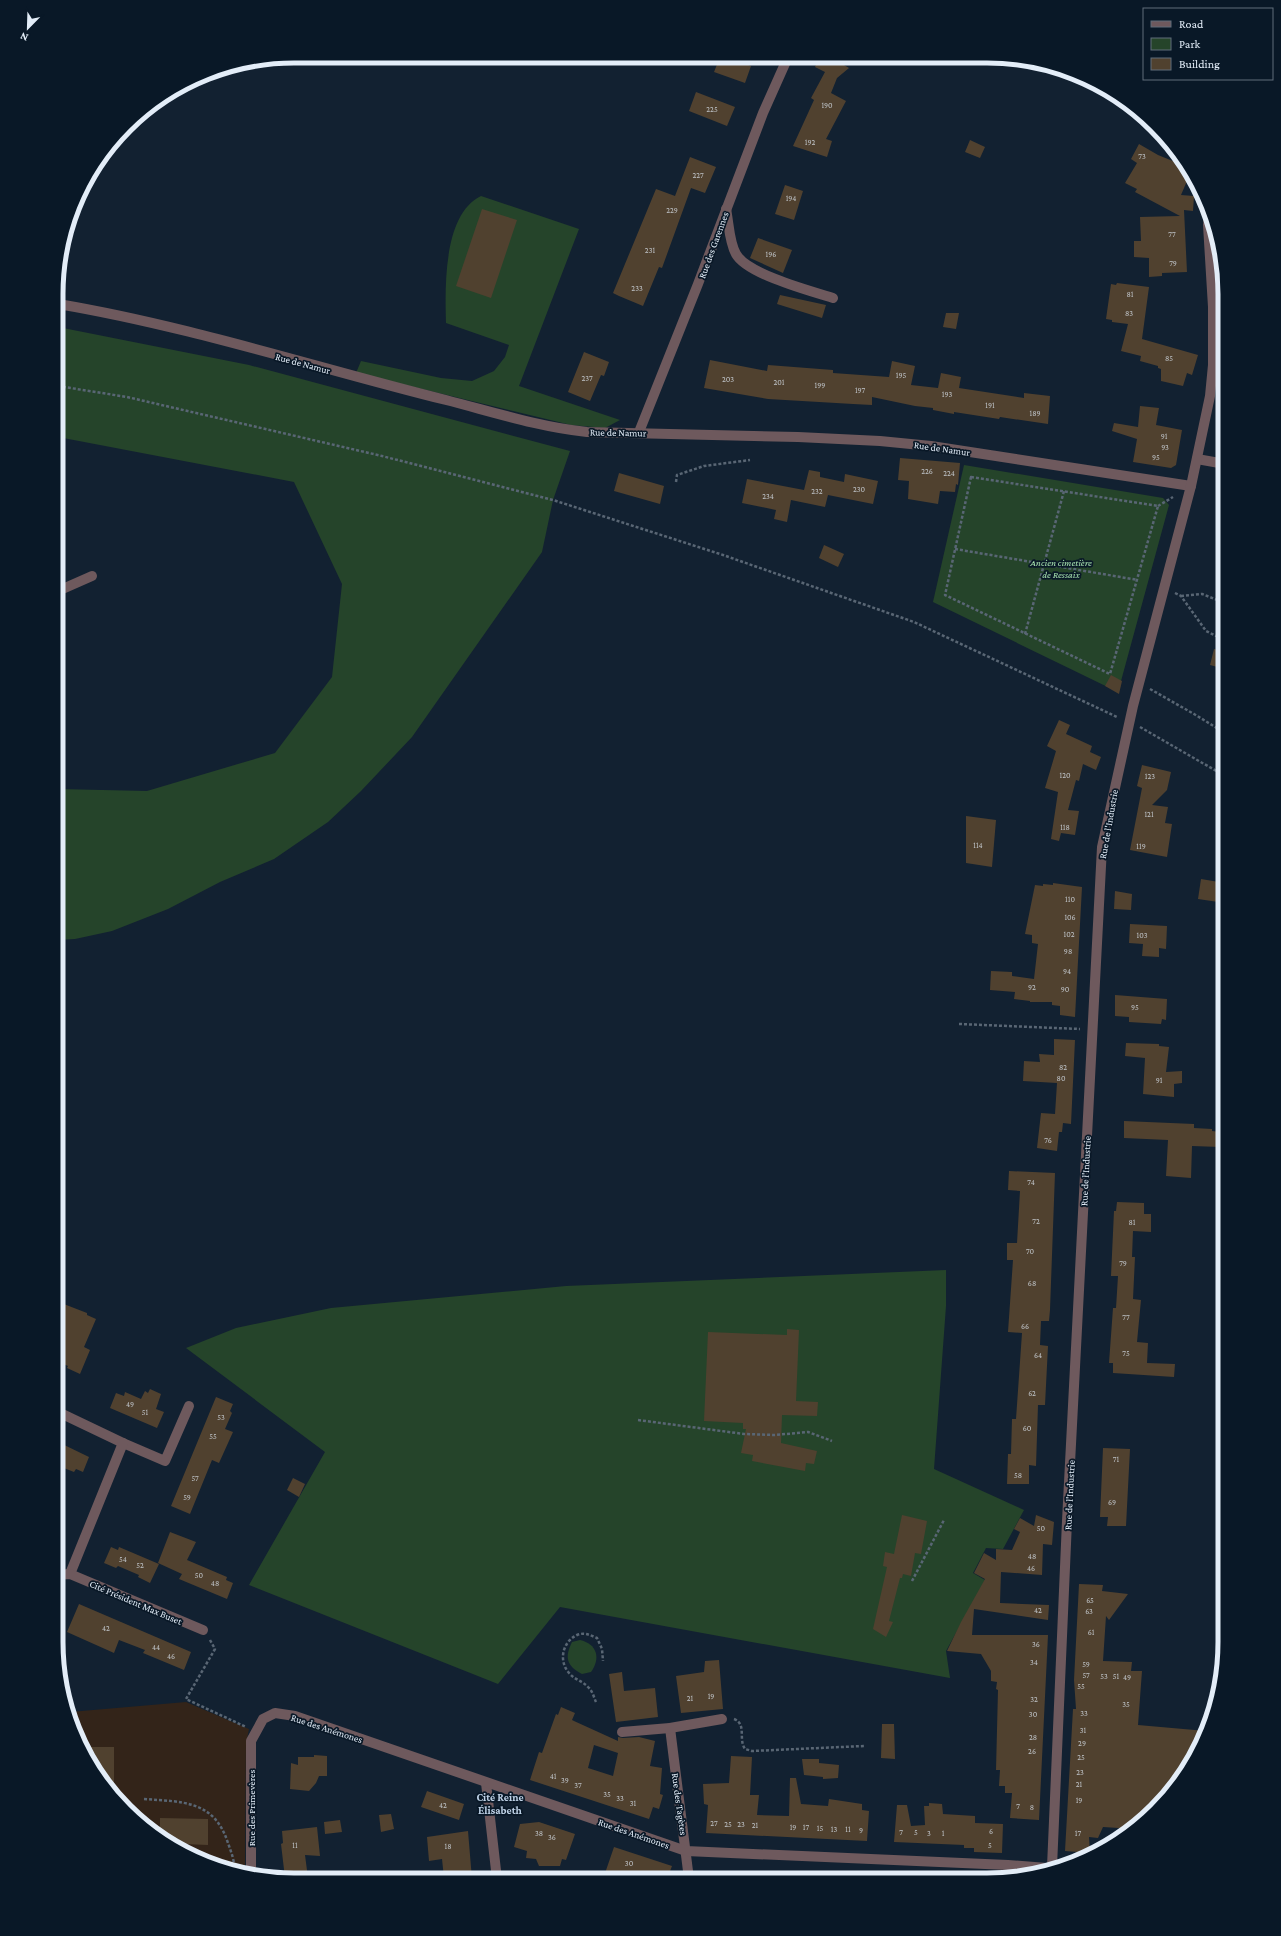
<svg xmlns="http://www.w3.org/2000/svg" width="1281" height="1936" font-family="'Crimson Pro',serif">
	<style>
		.education { fill: #332419 }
		.green { fill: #25442a }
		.building { fill: #50412f; fill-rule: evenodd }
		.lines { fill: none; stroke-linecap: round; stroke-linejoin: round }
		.path { stroke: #596674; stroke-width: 2.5; stroke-dasharray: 3 2; stroke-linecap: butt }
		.minor { stroke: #6e595d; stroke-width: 10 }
		.labels { text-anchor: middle; stroke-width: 3.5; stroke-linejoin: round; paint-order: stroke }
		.number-label { font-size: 8px; fill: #bec2c6 }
		.street-label { font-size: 10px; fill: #e3edf8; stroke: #091827 }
		.park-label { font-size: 10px; font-style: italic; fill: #a7e2ae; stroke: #091827 }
		.neighbourhood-label { font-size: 11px; font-weight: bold; fill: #c0d3e8; stroke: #091827 }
		.rim { fill: none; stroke: #e3edf8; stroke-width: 5 }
	</style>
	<rect width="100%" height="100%" fill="#122131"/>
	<path class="education" d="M186,1702L249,1729L246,1744L245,1873L203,1862L149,1831L105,1787L74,1733L70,1712Z"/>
	<g class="green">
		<path d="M481,196L579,229L519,386L620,420L605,428L571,425L356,373L361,361L441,378L472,381L494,371L505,357L509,345L446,323C445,288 443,214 481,196Z"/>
		<path d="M58,327L249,365L570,451L553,500L542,552L412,737L361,791L328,822L274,859L220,882L168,909L112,931L75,939L57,940V789L147,791L275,753L332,677L342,584L294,482L58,437Z"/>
		<path d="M964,465L1163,498L1169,505L1118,692L933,602Z"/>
		<path d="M946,1270V1306L934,1469L1024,1510L1003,1549L986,1548L973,1573L985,1580L946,1651L950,1678L560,1607L498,1684L249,1585L325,1452L186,1348L236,1328L331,1308L566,1286Z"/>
		<path d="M580,1640C597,1644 601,1658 591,1672L582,1674C567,1666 564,1658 572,1642Z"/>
	</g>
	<g class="building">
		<path d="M720,57H740L738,61L751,66L745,83L714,72Z"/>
		<path d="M819,58H848L844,65L849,68L837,78L831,93L846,101L826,139L832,141L827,157L793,146L814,100L811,98L825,72L815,67Z"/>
		<path d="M696,92L735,107L727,126L689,111Z"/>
		<path d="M970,140L985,147L980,158L965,152Z"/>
		<path d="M1139,144L1158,155L1185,166L1190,174L1181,195L1194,196L1193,211L1184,210L1187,272L1162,273V276L1149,277V258L1134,257V241H1141L1140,217L1180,216L1135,192L1137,189L1125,183L1137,163L1131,159Z"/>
		<path d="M690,157L716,167L705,193L691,188L662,268L659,267L643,306L619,296L613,293L656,189L675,196Z"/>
		<path d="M785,185L803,191L794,220L775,214Z"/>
		<path d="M482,209L517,220L491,298L456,286Z"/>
		<path d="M758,238L792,250L783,273L750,258Z"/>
		<path d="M1117,283L1149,287L1142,339L1198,355L1192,375L1187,373L1183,386L1161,381V369L1158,368V366L1140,361L1141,356L1121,351L1128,324L1112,322V320L1106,319L1111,284L1116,285Z"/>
		<path d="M780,295L826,305L822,318L777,304Z"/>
		<path d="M946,313H959L956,329L943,327Z"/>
		<path d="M584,352L609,362L604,376L601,375L590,401L568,392Z"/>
		<path d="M710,360L767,371L768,365L833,370V373L889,377L892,361L915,366L911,385L938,388L941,373L961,377L959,388L1024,398V393L1050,396L1048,424L1000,417L999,419L954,412V414L933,410V408L915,406L872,397V405L853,404L768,399L704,388Z"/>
		<path d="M1140,406L1159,408L1156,425L1182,430L1176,465L1171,468L1133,462L1137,439L1112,431L1114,423L1138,427Z"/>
		<path d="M900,458L960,463L958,485L956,484L955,492L940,491L938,504L908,499L909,481L898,480Z"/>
		<path d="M809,470L820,472V477L844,482L845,474L878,481L873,504L828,495L825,507L791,500L787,522L774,519L776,510L742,503L747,479L804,490Z"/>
		<path d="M619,473L664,486L660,504L614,491Z"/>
		<path d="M824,545L844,554L838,567L819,558Z"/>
		<path d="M1214,649L1225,652V669L1210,665Z"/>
		<path d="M1111,675L1122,681L1119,694L1105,686Z"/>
		<path d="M1059,720L1070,725L1066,734L1092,746L1090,752L1101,757L1096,770L1083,764L1079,781L1076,780L1068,810L1079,811L1075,835L1061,833L1059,841L1051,839L1058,792L1045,788L1056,751L1047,746Z"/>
		<path d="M1142,765L1171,772L1167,790L1152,805L1168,807L1165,823L1172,824L1167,857L1130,850L1142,788L1137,786Z"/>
		<path d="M966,816L996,820L992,867L966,863Z"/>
		<path d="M1201,879L1225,883V903L1198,899Z"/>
		<path d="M1053,883L1082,887L1075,1017L1060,1015V1006L1052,1005V1002H1030V1001L1014,999L1015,992L990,990L991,971L1012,972V976L1034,979L1038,944L1032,943V935L1025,934L1035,885L1043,886V884L1053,885Z"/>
		<path d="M1115,891L1132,894L1131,910L1114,909Z"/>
		<path d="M1130,924L1167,926L1166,949L1159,948V957L1142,956L1143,944L1129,943Z"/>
		<path d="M1115,995L1167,999L1166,1020L1162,1019L1161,1024L1129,1022V1017L1115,1016Z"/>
		<path d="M1054,1039L1075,1040L1071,1124L1063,1123L1062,1132H1059L1057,1151L1037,1148L1041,1113L1055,1114L1057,1083L1023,1081L1024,1061L1040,1062L1039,1054L1054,1055Z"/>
		<path d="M1126,1043L1159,1044V1046L1169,1047L1166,1072L1182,1071V1083L1174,1084V1097L1143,1094L1145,1058L1125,1056Z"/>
		<path d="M1124,1121L1194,1124V1128L1212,1129V1131L1221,1132L1220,1147L1192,1146L1191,1178L1166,1176L1168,1140L1124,1138Z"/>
		<path d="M1009,1171L1055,1173L1050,1310L1049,1321H1041L1040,1345L1048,1346L1045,1405H1038L1036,1466L1029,1465V1484H1007L1008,1454H1011L1012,1419H1016L1022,1333L1008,1332L1013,1260H1007V1243H1017L1020,1191L1008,1190Z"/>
		<path d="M1117,1202L1144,1203V1214H1151V1232L1133,1231L1132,1257H1135L1133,1299L1141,1300L1137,1342L1148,1343L1147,1363L1175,1364L1174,1377L1113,1373V1363H1109L1113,1308H1116L1118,1276H1111L1114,1211H1116Z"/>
		<path d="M56,1301L87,1313V1315L96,1319L84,1347L90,1350L80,1374L67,1368L68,1366L56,1361Z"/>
		<path d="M787,1329L799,1330L796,1401L818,1402L817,1416L782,1415L781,1443L817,1451L814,1464L806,1463L805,1471L752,1461L753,1455L741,1453L746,1429H743V1423L704,1421L708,1332L787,1335Z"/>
		<path d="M150,1389L161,1394L156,1409L164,1412L157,1428L110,1408L116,1393L124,1396L125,1392L141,1399L145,1391L148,1393Z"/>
		<path d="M216,1397L233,1404L230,1411L232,1413L225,1429L233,1432L219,1463L212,1460L190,1514L171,1506Z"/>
		<path d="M56,1441L89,1457L83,1472L76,1469L74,1472L56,1465Z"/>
		<path d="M1103,1448L1130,1449L1126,1526H1107L1108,1517H1100Z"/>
		<path d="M293,1478L305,1484L299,1497L287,1490Z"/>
		<path d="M902,1515L927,1521L921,1554L915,1553L911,1576L903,1574L902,1578H900L889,1621L893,1622L886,1637L873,1629L887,1567L883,1566L885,1552L894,1554Z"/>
		<path d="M1036,1515L1054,1522L1052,1545L1043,1544L1042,1575L1001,1572L1000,1603L1049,1605L1048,1620L974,1609L972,1635H1048L1039,1820L1010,1818L1012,1793H1005V1786H999L1000,1770H996L998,1690L996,1689L997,1682L991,1681V1671L981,1654L947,1651L961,1622L985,1579L974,1573L984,1553L996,1560V1549L1012,1550L1020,1532L1014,1529L1020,1518L1034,1526Z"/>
		<path d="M170,1532L196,1542L187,1560L227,1577L226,1580L233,1583L227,1599L179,1579L182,1574L158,1563Z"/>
		<path d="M111,1547L118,1550L119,1547L159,1564L150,1583L138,1577L139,1575L118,1566L116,1568L104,1563Z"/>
		<path d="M1079,1584L1103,1585L1102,1591L1128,1594L1109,1620L1106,1616L1103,1661L1132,1662L1131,1671H1142L1138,1725L1206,1731L1185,1774L1134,1829L1103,1827L1098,1838L1089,1837L1090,1853L1065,1851L1073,1709H1076L1074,1680Z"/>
		<path d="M79,1604L191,1652L184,1670L143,1653L145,1650L119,1640L114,1653L67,1632Z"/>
		<path d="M719,1660L723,1709L681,1713L676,1676L704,1672L705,1661Z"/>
		<path d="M622,1672L624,1691L655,1688L658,1717L616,1722L609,1674Z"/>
		<path d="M561,1707L575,1713L572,1720L574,1721L618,1741V1737L623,1738L639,1737L655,1741L650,1766L662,1768L660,1794L663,1795L659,1809L653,1807L649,1819L530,1780L539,1752L542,1753L556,1714L558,1715ZM594,1745L618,1753L613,1776L588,1768Z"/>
		<path d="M882,1724H894L895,1759L881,1758Z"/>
		<path d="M82,1747H114V1796L105,1787Z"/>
		<path d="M314,1755L327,1756V1776H319L316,1783L309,1791L290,1789L291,1763L298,1765V1757H314Z"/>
		<path d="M731,1756L752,1757L750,1795H759L757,1815L789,1816L790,1778H796L801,1804L828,1806L829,1799L862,1804V1810L869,1811L867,1841L706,1833L708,1805L704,1804L703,1784L729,1783Z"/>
		<path d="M802,1759H819V1763L839,1765L838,1778L823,1779V1777L804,1775Z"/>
		<path d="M427,1791L464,1804L459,1820L421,1807Z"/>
		<path d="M929,1803L942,1804L943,1814L975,1816V1823L1003,1824L1002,1853L974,1852V1848H964V1845L894,1842L897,1805H907L911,1826L925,1825L924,1806H929Z"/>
		<path d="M391,1814L394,1829L381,1832L379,1815Z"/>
		<path d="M160,1818L208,1819V1845L184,1844V1851L160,1837Z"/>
		<path d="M340,1820L342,1832L325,1834L324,1822Z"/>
		<path d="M539,1822L575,1834L566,1860L562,1859L560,1866H539L536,1859L526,1858L527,1851L514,1847L520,1824Z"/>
		<path d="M317,1827L320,1856L305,1855L308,1878H285L281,1844L283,1843L282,1831Z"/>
		<path d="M468,1831L472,1879L444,1878L442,1859L429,1861L427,1837Z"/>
		<path d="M614,1847L672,1866L667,1879H603Z"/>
	</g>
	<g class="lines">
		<g class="path">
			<path d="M58,386L127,397L382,456L553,500L723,555L914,622L1117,717"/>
			<path d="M971,477L1158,506L1110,674L945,595Z"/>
			<path d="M676,482L677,475L704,466L750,460"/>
			<path d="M1158,506L1173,497"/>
			<path d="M955,549L1138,580"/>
			<path d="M1175,593L1181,596L1206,631L1216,636L1225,633"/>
			<path d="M1181,596L1202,594L1225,603"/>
			<path d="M1025,634L1064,491"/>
			<path d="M1150,689L1194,714L1225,733"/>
			<path d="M1140,727L1225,776"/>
			<path d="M959,1024L1080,1029"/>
			<path d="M638,1420L744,1434L775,1435L808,1432L832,1441"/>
			<path d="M912,1581L944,1520"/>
			<path d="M210,1640L215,1649L186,1699L246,1727"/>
			<path d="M596,1702C594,1698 593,1692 589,1688C583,1681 575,1680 570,1674C558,1662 562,1642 577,1635C584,1632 590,1635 597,1638L602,1649L603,1661"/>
			<path d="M734,1719C747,1724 738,1739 745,1749L752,1751L864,1746"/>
			<path d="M144,1799C183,1802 214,1800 228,1843C231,1852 235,1861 234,1870"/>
		</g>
		<g class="minor">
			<path d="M726,209C729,223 729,242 736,254C747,274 810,291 833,298"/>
			<path d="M58,304C189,326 317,368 446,400C493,412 539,427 587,432L798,437L880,441L931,446L1191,486"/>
			<path d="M1213,307L1225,309"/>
			<path d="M639,432L698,284L763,113L788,57"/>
			<path d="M1197,459L1225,464"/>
			<path d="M58,591L92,576"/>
			<path d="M56,1411L123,1443L165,1461L189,1406"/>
			<path d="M70,1574L123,1443"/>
			<path d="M56,1575L70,1574L203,1630"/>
			<path d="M670,1728L689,1879"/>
			<path d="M622,1732L670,1728L722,1719"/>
			<path d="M486,1783L497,1879"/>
			<path d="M1052,1867L1067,1521L1102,847L1133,706L1191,486L1210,396L1213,365V307L1208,225L1209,215"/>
			<path d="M251,1875V1741L263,1719L275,1713L295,1716L686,1851L1008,1865L1047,1868"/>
		</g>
	</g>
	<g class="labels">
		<g class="number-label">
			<text x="827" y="108">190</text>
			<text x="712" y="112">225</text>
			<text x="810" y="145">192</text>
			<text x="1142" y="159">73</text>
			<text x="698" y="178">227</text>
			<text x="791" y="201">194</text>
			<text x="672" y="213">229</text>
			<text x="1172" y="237">77</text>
			<text x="650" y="253">231</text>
			<text x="771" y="257">196</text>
			<text x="1173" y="266">79</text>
			<text x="637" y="291">233</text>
			<text x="1130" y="297">81</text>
			<text x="1129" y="316">83</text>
			<text x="1169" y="361">85</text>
			<text x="901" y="378">195</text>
			<text x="587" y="381">237</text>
			<text x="728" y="382">203</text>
			<text x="779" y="385">201</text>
			<text x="820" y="388">199</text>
			<text x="860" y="393">197</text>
			<text x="947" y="397">193</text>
			<text x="990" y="408">191</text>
			<text x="1035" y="416">189</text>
			<text x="1164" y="439">91</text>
			<text x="1165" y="450">93</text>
			<text x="1156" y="460">95</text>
			<text x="927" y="474">226</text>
			<text x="949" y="476">224</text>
			<text x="859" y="492">230</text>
			<text x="817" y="494">232</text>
			<text x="768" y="499">234</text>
			<text x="1065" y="778">120</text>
			<text x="1150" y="779">123</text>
			<text x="1149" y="817">121</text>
			<text x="1065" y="830">118</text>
			<text x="978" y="848">114</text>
			<text x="1141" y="849">119</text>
			<text x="1070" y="902">110</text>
			<text x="1070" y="920">106</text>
			<text x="1069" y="937">102</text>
			<text x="1142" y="938">103</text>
			<text x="1068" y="954">98</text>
			<text x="1067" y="974">94</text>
			<text x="1032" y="990">92</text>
			<text x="1065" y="992">90</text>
			<text x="1135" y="1010">95</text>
			<text x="1063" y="1070">82</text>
			<text x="1061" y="1081">80</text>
			<text x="1159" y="1083">91</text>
			<text x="1048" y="1143">76</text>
			<text x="1031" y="1185">74</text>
			<text x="1036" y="1224">72</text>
			<text x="1132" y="1225">81</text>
			<text x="1030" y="1254">70</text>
			<text x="1123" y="1266">79</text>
			<text x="1032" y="1286">68</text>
			<text x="1126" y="1320">77</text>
			<text x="1025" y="1329">66</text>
			<text x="1126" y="1356">75</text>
			<text x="1038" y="1358">64</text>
			<text x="1032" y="1396">62</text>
			<text x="130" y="1407">49</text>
			<text x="145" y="1415">51</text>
			<text x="221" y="1420">53</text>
			<text x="1027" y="1431">60</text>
			<text x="213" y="1439">55</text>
			<text x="1116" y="1462">71</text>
			<text x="1018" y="1478">58</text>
			<text x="195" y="1481">57</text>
			<text x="187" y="1500">59</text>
			<text x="1112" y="1505">69</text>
			<text x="1041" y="1531">50</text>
			<text x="1032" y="1559">48</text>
			<text x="123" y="1562">54</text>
			<text x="140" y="1568">52</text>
			<text x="1031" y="1571">46</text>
			<text x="199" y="1578">50</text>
			<text x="215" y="1586">48</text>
			<text x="1090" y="1603">65</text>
			<text x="1038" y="1613">42</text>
			<text x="1089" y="1614">63</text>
			<text x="106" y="1631">42</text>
			<text x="1091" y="1635">61</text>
			<text x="1036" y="1647">36</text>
			<text x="156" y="1650">44</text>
			<text x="171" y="1659">46</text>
			<text x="1034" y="1665">34</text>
			<text x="1086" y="1667">59</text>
			<text x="1086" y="1678">57</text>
			<text x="1104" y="1679">53</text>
			<text x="1116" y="1679">51</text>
			<text x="1127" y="1680">49</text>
			<text x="1081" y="1689">55</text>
			<text x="711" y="1699">19</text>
			<text x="690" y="1701">21</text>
			<text x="1034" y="1702">32</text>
			<text x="1126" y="1707">35</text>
			<text x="1084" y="1716">33</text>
			<text x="1033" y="1717">30</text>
			<text x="1083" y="1733">31</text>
			<text x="1033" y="1740">28</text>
			<text x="1082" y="1746">29</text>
			<text x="1032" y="1754">26</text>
			<text x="1081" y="1760">25</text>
			<text x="1080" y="1775">23</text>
			<text x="553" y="1779">41</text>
			<text x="565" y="1783">39</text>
			<text x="1079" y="1787">21</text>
			<text x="578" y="1788">37</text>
			<text x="607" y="1797">35</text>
			<text x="620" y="1801">33</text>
			<text x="1079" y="1803">19</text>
			<text x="633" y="1806">31</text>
			<text x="443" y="1808">42</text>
			<text x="1018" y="1809">7</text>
			<text x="1032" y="1810">8</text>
			<text x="714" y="1826">27</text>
			<text x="728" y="1827">25</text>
			<text x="741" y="1827">23</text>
			<text x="755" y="1828">21</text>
			<text x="793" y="1830">19</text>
			<text x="806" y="1830">17</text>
			<text x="820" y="1831">15</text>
			<text x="834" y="1832">13</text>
			<text x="848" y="1832">11</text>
			<text x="861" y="1833">9</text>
			<text x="991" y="1834">6</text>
			<text x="901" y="1835">7</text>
			<text x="916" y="1835">5</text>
			<text x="539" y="1836">38</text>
			<text x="929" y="1836">3</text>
			<text x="943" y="1836">1</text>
			<text x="1078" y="1836">17</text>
			<text x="552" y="1840">36</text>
			<text x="295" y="1848">11</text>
			<text x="990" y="1848">5</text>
			<text x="448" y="1849">18</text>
			<text x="629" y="1866">30</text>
		</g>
		<g class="street-label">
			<text transform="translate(713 245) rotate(-70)" y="4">Rue des Garennes</text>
			<text transform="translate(303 363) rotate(15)" y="4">Rue de Namur</text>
			<text transform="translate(618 432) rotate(1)" y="4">Rue de Namur</text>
			<text transform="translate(942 448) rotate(8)" y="4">Rue de Namur</text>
			<text transform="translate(1108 824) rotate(-80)" y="4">Rue de l'Industrie</text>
			<text transform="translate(1085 1171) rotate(-87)" y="4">Rue de l'Industrie</text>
			<text transform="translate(1069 1495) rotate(-87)" y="4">Rue de l'Industrie</text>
			<text transform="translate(136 1602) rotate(23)" y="4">Cité Président Max Buset</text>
			<text transform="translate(327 1728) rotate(18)" y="4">Rue des Anémones</text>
			<text transform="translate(680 1804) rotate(82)" y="4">Rue des Tagètes</text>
			<text transform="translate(251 1808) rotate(-90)" y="4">Rue des Primevères</text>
			<text transform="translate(634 1833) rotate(19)" y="4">Rue des Anémones</text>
		</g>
		<g class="park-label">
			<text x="1061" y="566">Ancien cimetière<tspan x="1061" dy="12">de Ressaix</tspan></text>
		</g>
		<g class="neighbourhood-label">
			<text x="500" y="1801">Cité Reine<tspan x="500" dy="13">Élisabeth</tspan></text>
		</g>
	</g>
	<path d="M0 0H1281V1936H0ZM294 63H987A231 231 0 0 1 1218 294V1642A231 231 0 0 1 987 1873H294A231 231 0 0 1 63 1642V294A231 231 0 0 1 294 63Z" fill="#091827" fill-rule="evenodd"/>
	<path class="rim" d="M294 63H987A231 231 0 0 1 1218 294V1642A231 231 0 0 1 987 1873H294A231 231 0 0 1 63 1642V294A231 231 0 0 1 294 63Z"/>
	<rect x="1143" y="8" width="130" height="72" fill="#091827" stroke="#606d7b"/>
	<rect x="1151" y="21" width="20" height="6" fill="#6e595d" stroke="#606d7b"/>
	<text x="1179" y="28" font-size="12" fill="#e3edf8">Road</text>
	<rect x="1151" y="38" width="20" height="12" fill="#25442a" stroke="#606d7b"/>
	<text x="1179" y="48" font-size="12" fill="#e3edf8">Park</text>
	<rect x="1151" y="58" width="20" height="12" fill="#50412f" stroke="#606d7b"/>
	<text x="1179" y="68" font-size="12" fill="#e3edf8">Building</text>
	<g transform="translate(28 28) rotate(203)" stroke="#091827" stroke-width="3" paint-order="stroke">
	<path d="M0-3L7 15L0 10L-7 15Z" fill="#e3edf8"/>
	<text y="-6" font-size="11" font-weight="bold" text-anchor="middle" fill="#e3edf8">N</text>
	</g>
</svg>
